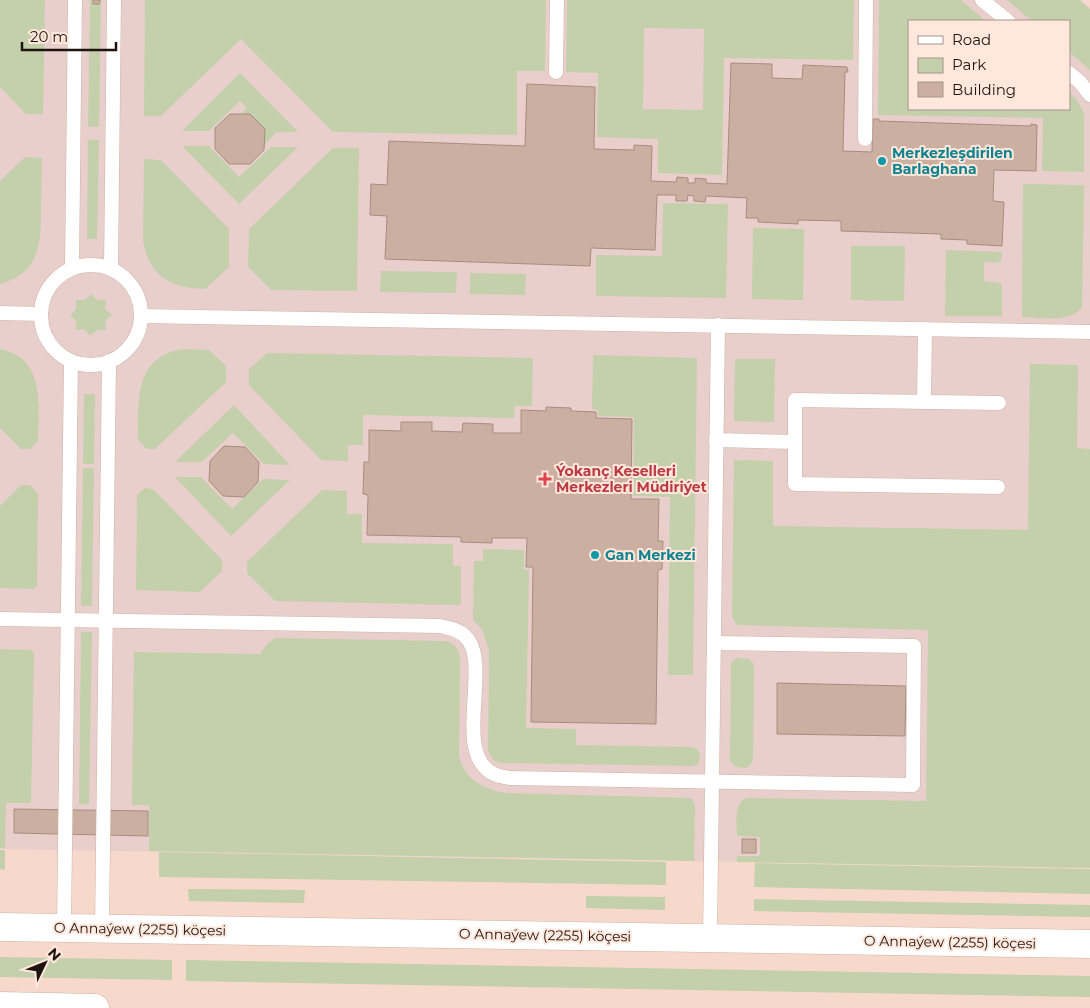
<svg xmlns="http://www.w3.org/2000/svg" width="1090" height="1008" font-family="Montserrat,sans-serif">
	<style>
		.medical { fill: #e9cfcb; fill-rule: evenodd }
		.green { fill: #c4cfab; fill-rule: evenodd }
		.building { fill: #cbb0a2; stroke: #a78d7f }
		.lines { fill: none; stroke-linecap: round; stroke-linejoin: round }
		.lane-casing { stroke: #ceb2a4; stroke-width: 15 }
		.secondary-casing { stroke: #ceb2a4; stroke-width: 29 }
		.lane { stroke: #fff; stroke-width: 14 }
		.secondary { stroke: #fff; stroke-width: 28 }
		.culture-dot { fill: #0f9aa8; stroke: #ffe7dc; stroke-width: 2 }
		.health-dot { fill: #e0444e; stroke: #ffe7dc; stroke-width: 2 }
		.labels { text-anchor: middle; stroke-width: 4; stroke-linejoin: round; paint-order: stroke }
		.culture-label { font-size: 14px; font-weight: bold; fill: #0d838f; stroke: #ffe7dc; text-anchor: start }
		.health-label { font-size: 14px; font-weight: bold; fill: #be3a42; stroke: #ffe7dc; text-anchor: start }
		.street-label { font-size: 14px; fill: #1f1510; stroke: #ffe7dc }
	</style>
	<rect width="100%" height="100%" fill="#f6d9ca"/>
	<path class="medical" d="M0,0H1080L1090,8V868L0,849ZM909,21H1069V109H909Z"/>
	<g class="green">
		<path d="M0,0H45L43,114H26L0,87Z"/>
		<path d="M90,0H101L99,127H88Z"/>
		<path d="M145,0H546L545,71H517V135L333,132L241,39L161,116H144Z"/>
		<path d="M567,0H854L853,60L724,58L722,175L658,173V139L597,137L598,73L566,72ZM644,28L704,29L703,110L643,109Z"/>
		<path d="M879,0H961L986,21H909V109H1069V92L1077,100L1084,113V172L1042,171L1043,118L878,115Z"/>
		<path d="M1007,0H1080L1090,9V70L1069,52V21H1032Z"/>
		<path d="M240,73L298,132H277L249,160L222,132L247,108L240,101L209,131H182Z"/>
		<path d="M88,140H99L97,239H87Z"/>
		<path d="M182,146H209L239,177L271,147H298L239,204Z"/>
		<path d="M333,148H359L357,291L271,290L248,267L249,229Z"/>
		<path d="M25,157L42,158C42,175 41,192 41,209C41,244 40,273 0,284V181Z"/>
		<path d="M144,159L161,160L229,229V267L205,289C171,288 149,277 143,240Z"/>
		<path d="M1023,184L1084,185L1082,307C1070,324 1040,317 1022,317Z"/>
		<path d="M663,203L728,204L726,298L596,296V255L662,256Z"/>
		<path d="M753,228L804,229L803,300L752,299Z"/>
		<path d="M851,246H905L904,301L851,300Z"/>
		<path d="M946,250L1002,252L1001,261L996,263L984,262V281L1000,283L1002,286V316H945Z"/>
		<path d="M381,271L457,272L456,293L380,292Z"/>
		<path d="M470,273L526,274L525,295L470,294Z"/>
		<path d="M91,294L97,300H106L105,309L112,315L105,321L106,330H97L90,336L84,329L76,330V321L70,315L76,309V300H85Z"/>
		<path d="M0,349C45,357 39,406 38,441L30,449H21L0,428Z"/>
		<path d="M183,349L209,350L226,366V382L155,449H147L138,440C139,402 133,357 183,349Z"/>
		<path d="M267,353L533,358L532,406H515L514,418L363,415V445H348V461L321,460L249,385V369Z"/>
		<path d="M593,355L697,358L693,675H668L670,497L633,496L634,417L598,416V410L592,409Z"/>
		<path d="M735,359H775L774,422L734,421Z"/>
		<path d="M1030,364L1078,365L1077,448L1090,449V868L737,862V856H760V837L737,836C737,824 733,805 746,798L926,801L928,630L737,625L732,618L734,460L773,461V526L1028,530Z"/>
		<path d="M84,394H95L94,464H83Z"/>
		<path d="M234,405L290,465L264,464L233,433L202,462H175Z"/>
		<path d="M83,468H94L92,606H81Z"/>
		<path d="M175,477H201L232,509L263,479L290,480L231,536Z"/>
		<path d="M21,485H30L38,494L37,586L34,589L0,588V506Z"/>
		<path d="M145,488L153,489L222,560V571L200,592L136,590L137,495Z"/>
		<path d="M322,490L347,491V514H362V543L453,544V566H461V603L459,605L275,601L247,573V562Z"/>
		<path d="M483,549L524,550V570H529L526,728L576,729V745L691,747L697,749C701,755 701,759 697,765L691,766L501,763L494,761L488,751L489,650L482,629L473,620L474,561H483Z"/>
		<path d="M81,632H92L89,804H79Z"/>
		<path d="M275,638L446,641C455,643 459,649 460,658L459,755C464,780 484,789 506,793L691,798L695,805L694,861L149,851V805H132L134,652L260,654L267,644Z"/>
		<path d="M0,649L31,650L34,653L31,803H6L5,848H0Z"/>
		<path d="M736,658L749,659L754,664L753,761L747,768L736,767L730,761L731,663Z"/>
		<path d="M0,850H5V870L0,869Z"/>
		<path d="M159,852L666,862V885L159,877Z"/>
		<path d="M755,863L1090,869V894L754,887Z"/>
		<path d="M188,889L305,890L304,903L189,901Z"/>
		<path d="M586,896L665,897V910L586,908Z"/>
		<path d="M754,899L1090,905V917L754,911Z"/>
		<path d="M0,957L172,960V980L0,977Z"/>
		<path d="M186,960L1090,976V997L186,981Z"/>
	</g>
	<g class="building">
		<path d="M93,0H100L99,4H93Z"/>
		<path d="M731,63L772,64V78L802,79L803,65L847,67L848,72H845L843,151L872,152L873,119H879V121L1031,126V124L1037,125L1036,171L994,170L993,201L1004,202L1002,246L967,244V240L941,239V234L841,231V221L798,220V224L758,222V218H746L747,198L706,196L705,202L694,201V196L688,195L687,201H676V195H657L655,250L591,248L590,266L385,259L387,216L370,215L371,184L387,185L389,141L525,146L527,84L595,87L594,149L634,150V145L652,146L651,181L676,182L677,177L688,178V183H695V178L706,179V183L727,184Z"/>
		<path d="M230,114H250L265,129L264,150L250,164H229L215,149V128Z"/>
		<path d="M546,407L571,408V411L596,412V418L632,419L631,499H659L658,541H663L662,569L658,570L656,724L531,722L533,567H526L527,538H492V543L461,542V537L367,535L368,495L363,494L364,462H369V430L401,431V422H432V431L462,432L463,423L493,424V433H521V410L546,411Z"/>
		<path d="M224,446L245,447L259,462L258,482L244,497L223,496L209,481L210,461Z"/>
		<path d="M777,683L906,686L905,736L777,734Z"/>
		<path d="M14,809L148,811V836L14,833Z"/>
		<rect x="742" y="839" width="14" height="14"/>
	</g>
	<g class="lines">
		<g class="lane-casing">
			<g id="lane">
				<path d="M982,0L1008,21"/>
				<path d="M556,72L557,0"/>
				<path d="M1069,73L1080,82L1090,95"/>
				<path d="M865,139L866,0"/>
				<circle cx="91" cy="315" r="50"/>
				<path d="M72,269L75,0"/>
				<path d="M111,269L114,0"/>
				<path d="M0,313L41,314"/>
				<path d="M141,316L1090,332"/>
				<path d="M924,402L925,329"/>
				<path d="M716,440L795,442"/>
				<path d="M998,487L795,484V400L999,403"/>
				<path d="M0,619L440,626C449,628 458,629 465,636C493,662 452,751 492,773C497,776 504,777 510,778L913,785L914,646L714,643"/>
				<path d="M64,927L71,361"/>
				<path d="M102,928L109,361"/>
				<path d="M710,938L718,325"/>
			</g>
		</g>
		<g class="secondary-casing">
			<g id="secondary">
				<path d="M0,927L1090,944"/>
				<path d="M0,1006L95,1008"/>
			</g>
		</g>
		<use href="#lane" class="lane"/>
		<use href="#secondary" class="secondary"/>
	</g>
	<g class="culture-dot">
		<circle cx="882" cy="161" r="5"/>
		<circle cx="595" cy="555" r="5"/>
	</g>
	<path class="health-dot" d="M542.5 471.5h5v5h5v5h-5v5h-5v-5h-5v-5h5z"/>
	<g class="labels">
		<g class="culture-label">
			<text x="892" y="158">Merkezleşdirilen<tspan x="892" dy="16">Barlaghana</tspan></text>
			<text x="605" y="560">Gan Merkezi</text>
		</g>
		<g class="health-label">
			<text x="556" y="476">Ýokanç Keselleri<tspan x="556" dy="16">Merkezleri Müdiriýet</tspan></text>
		</g>
		<g class="street-label">
			<text transform="translate(140 929) rotate(1)" y="5">O Annaýew (2255) köçesi</text>
			<text transform="translate(545 935) rotate(1)" y="5">O Annaýew (2255) köçesi</text>
			<text transform="translate(950 942) rotate(1)" y="5">O Annaýew (2255) köçesi</text>
		</g>
	</g>
	<rect x="908" y="20" width="162" height="90" fill="#ffe7dc" stroke="#a5938a"/>
	<rect x="918" y="36" width="25" height="8" fill="#ffffff" stroke="#a5938a"/>
	<text x="952" y="45" font-size="15" fill="#1f1510">Road</text>
	<rect x="918" y="58" width="25" height="15" fill="#c4cfab" stroke="#a5938a"/>
	<text x="952" y="70" font-size="15" fill="#1f1510">Park</text>
	<rect x="918" y="82" width="25" height="15" fill="#cbb0a2" stroke="#a5938a"/>
	<text x="952" y="95" font-size="15" fill="#1f1510">Building</text>
	<g transform="translate(45 963) rotate(47)" stroke="#ffe7dc" stroke-width="4" paint-order="stroke">
	<path d="M0-4L9 19L0 12L-9 19Z" fill="#1f1510"/>
	<text y="-8" font-size="14" font-weight="bold" text-anchor="middle" fill="#1f1510">N</text>
	</g>
	<path d="M22 42v8h94v-8" fill="none" stroke="#1f1510" stroke-width="2.5"/>
	<text x="30" y="42" font-size="15" fill="#1f1510" stroke="#ffe7dc" stroke-width="4" paint-order="stroke">20 m</text>
</svg>
